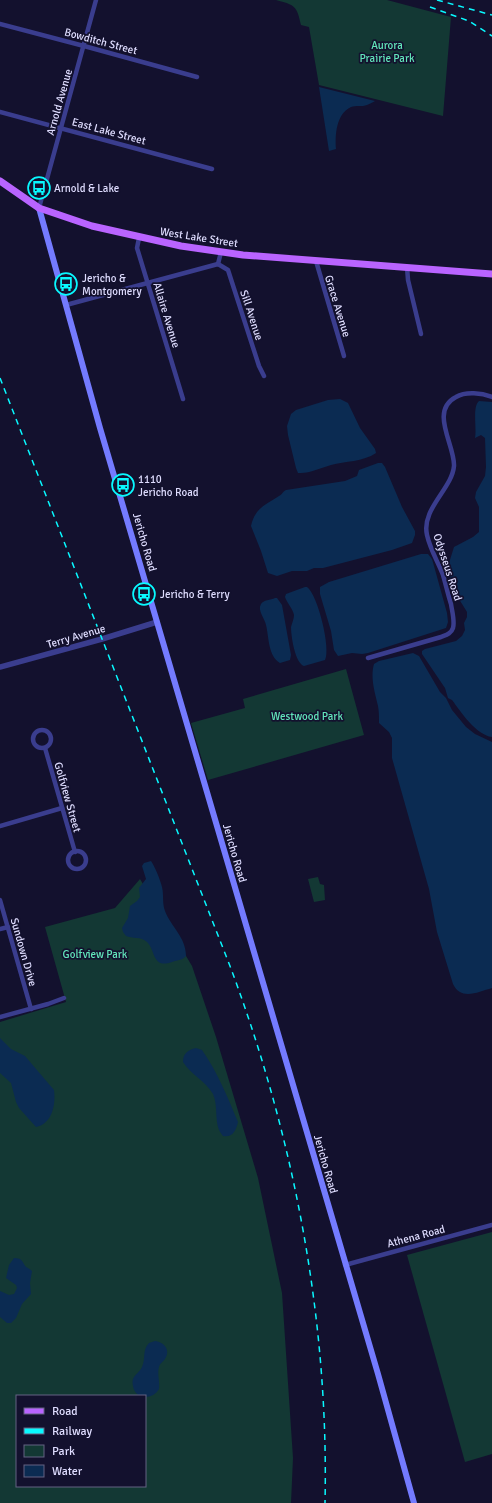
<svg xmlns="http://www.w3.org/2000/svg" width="492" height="1503" font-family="Signika,sans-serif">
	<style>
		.green { fill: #133834; fill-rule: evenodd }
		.water { fill: #0b2b52 }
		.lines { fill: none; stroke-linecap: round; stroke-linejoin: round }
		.minor { stroke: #3a3d8e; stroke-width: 4.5 }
		.tertiary { stroke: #3a3d8e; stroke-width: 5.5 }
		.secondary { stroke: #747bff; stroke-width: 6 }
		.primary { stroke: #b964ff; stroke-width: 7 }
		.rail { stroke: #09f9ff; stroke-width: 1.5; stroke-dasharray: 6 5; stroke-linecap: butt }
		.labels { text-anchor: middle; stroke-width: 3.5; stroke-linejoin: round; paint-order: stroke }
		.street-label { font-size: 11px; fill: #dfddff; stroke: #13112e }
		.park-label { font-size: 11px; fill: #62e6bb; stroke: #13112e }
		.poi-label { font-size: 11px; fill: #dfddff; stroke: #13112e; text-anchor: start }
	</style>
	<rect width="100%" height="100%" fill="#13112e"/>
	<g class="green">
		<path d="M276,0H387L451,17L443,116L319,85L309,27L301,25C297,6 295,5 276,0Z"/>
		<path d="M346,669L364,735L208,780L191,723L245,708L243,699Z"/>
		<path d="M318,877L320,884L324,885L325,900L314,902L308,879Z"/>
		<path d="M140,879L192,966L216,1037L258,1178L282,1293L293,1458L291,1503H0V1022L66,1002L45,927L115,908ZM17,1396H145V1486H17Z"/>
		<path d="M492,1232V1454L465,1462L407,1255Z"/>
	</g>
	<g class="water">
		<path d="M319,87L375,101C373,102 370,104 367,105C362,107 356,105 351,107C336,114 335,135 336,149L329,151Z"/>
		<path d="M340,399L348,403L360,428L375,449L376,453C363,462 345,461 331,465C320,468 309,474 298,473L296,468L288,435L287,426L291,414L296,410L328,400Z"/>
		<path d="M479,401L492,402V737C476,735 461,712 452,700L448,698L445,688L422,654V651L425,649L456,641L462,636L465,630L464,623L467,617V612L451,586L450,576L449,563L454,547L473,537L479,532V507L475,498L476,492L485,476L486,467L485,438L481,435L475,438C477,428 472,407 479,401Z"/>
		<path d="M378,463H382L385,467L402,507L415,531V535L412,543L392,550L323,568H314L307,571H292L277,576L268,573L261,551L251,526C255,508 265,505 279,496C283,494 282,492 286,490L345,481L357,476L359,470Z"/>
		<path d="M421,554H428L432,559L434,566L447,613L448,622L446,628L368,653L362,654L352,653L338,656L334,650L331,631L320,594V587L329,582Z"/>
		<path d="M305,587H307C318,595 331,649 325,660L304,666C295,663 291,636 291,627C292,623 294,619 294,615C293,609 287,603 285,597L286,594Z"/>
		<path d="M275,598H277L282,605L291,655L290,660L280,663C268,656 269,637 266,625C265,619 257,610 261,604C263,600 271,600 275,598Z"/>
		<path d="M413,653L419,656L440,692L446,698L452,710L466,727L475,734L492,742V988C478,992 461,1001 453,984L437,932L429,889L392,758V738L389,732L379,723C379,717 379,711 378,706C375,693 370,678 374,664L379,661Z"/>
		<path d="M151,861C155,867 160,879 162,887C164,895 162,903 165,911C171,927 186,937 186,956C183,960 178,960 172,962C152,969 156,951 147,942C141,936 132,939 126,936L123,932L122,928L128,918L130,906L137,901L140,897L139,888L146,879L142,866L144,863Z"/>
		<path d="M0,1038L11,1049L25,1056L54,1090C56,1105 52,1124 36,1127L19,1108L16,1102L11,1083L0,1073Z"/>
		<path d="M196,1048L202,1050C217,1071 228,1098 238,1122C236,1130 233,1138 223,1136C213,1125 219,1108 213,1094C205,1080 191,1075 183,1062C183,1053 188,1050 196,1048Z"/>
		<path d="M14,1258C23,1258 22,1262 26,1267C28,1268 30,1269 32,1271L30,1283L31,1294L22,1304L16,1318L11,1323H7L0,1317V1291L9,1295L14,1294L17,1288L16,1285L6,1278L9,1265Z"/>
		<path d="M155,1341C164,1342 171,1350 165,1359C163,1362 160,1363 159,1367C157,1373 160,1382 159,1389C153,1400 135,1400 133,1386C131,1375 138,1375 142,1367C146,1358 142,1350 149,1343Z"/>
	</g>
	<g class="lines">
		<g class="minor">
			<path d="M0,24L84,46L197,77"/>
			<path d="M0,112L212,169"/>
			<path d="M39,208L96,0"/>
			<path d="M139,238L137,248L183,399"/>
			<path d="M316,261L344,356"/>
			<path d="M218,264L228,270L259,366L264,376"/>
			<path d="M218,264L221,252"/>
			<path d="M407,267L408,280L421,334"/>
			<path d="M66,305L218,264"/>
			<path d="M368,658L441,637C446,635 451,634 453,628C455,621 452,611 451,604C448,595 446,585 443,575C438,562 430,549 427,535C421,509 452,489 454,466C455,445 429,411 456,397C466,391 482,393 492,397"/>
			<circle cx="42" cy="739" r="9"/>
			<path d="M45,748L75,852"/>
			<path d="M0,826L62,808"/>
			<circle cx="77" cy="860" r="9"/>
			<path d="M0,900L31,1009"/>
			<path d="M0,929L8,927"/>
			<path d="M0,1017L48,1004L64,998"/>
			<path d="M345,1265L492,1225"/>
		</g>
		<path class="tertiary" d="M0,667L102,639L157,622"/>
		<path class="secondary" d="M39,208L100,428L378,1374L414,1503"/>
		<path class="primary" d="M0,181L39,208L92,226L181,246L243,255L492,274"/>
		<g class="rail">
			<path d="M437,0L492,15"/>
			<path d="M430,7L469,21L492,36"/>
			<path d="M0,378L230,966C294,1137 329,1320 325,1503"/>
		</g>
	</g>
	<defs>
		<g id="bus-ring" transform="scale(1.15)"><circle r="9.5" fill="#13112e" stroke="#09f9ff" stroke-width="1.5"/><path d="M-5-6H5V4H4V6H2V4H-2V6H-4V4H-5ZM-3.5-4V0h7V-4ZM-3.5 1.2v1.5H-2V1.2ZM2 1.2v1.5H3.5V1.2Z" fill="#09f9ff"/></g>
	</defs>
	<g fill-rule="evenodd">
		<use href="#bus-ring" x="39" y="188"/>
		<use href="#bus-ring" x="66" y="284"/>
		<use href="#bus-ring" x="123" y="485"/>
		<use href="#bus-ring" x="144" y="594"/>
	</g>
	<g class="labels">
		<g class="street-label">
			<text transform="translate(101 41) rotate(15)" y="4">Bowditch Street</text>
			<text transform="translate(59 102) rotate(-74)" y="4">Arnold Avenue</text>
			<text transform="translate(109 131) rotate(15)" y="4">East Lake Street</text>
			<text transform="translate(199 237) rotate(9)" y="4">West Lake Street</text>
			<text transform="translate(338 306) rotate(73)" y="4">Grace Avenue</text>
			<text transform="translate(167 315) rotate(73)" y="4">Allaire Avenue</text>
			<text transform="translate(252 315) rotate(72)" y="4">Sill Avenue</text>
			<text transform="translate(145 542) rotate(74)" y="4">Jericho Road</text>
			<text transform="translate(448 567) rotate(72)" y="4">Odysseus Road</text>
			<text transform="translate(76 636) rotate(-16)" y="4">Terry Avenue</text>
			<text transform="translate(68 797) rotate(74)" y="4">Golfview Street</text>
			<text transform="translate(235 853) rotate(74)" y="4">Jericho Road</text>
			<text transform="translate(24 952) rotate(74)" y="4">Sundown Drive</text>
			<text transform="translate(326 1164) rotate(74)" y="4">Jericho Road</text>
			<text transform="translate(416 1236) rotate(-15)" y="4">Athena Road</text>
		</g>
		<g class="park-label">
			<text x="387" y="49">Aurora<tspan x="387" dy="13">Prairie Park</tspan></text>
			<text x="307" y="720">Westwood Park</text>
			<text x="95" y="958">Golfview Park</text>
		</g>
		<g class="poi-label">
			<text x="54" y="192">Arnold &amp; Lake</text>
			<text x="82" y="282">Jericho &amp;<tspan x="82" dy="13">Montgomery</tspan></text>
			<text x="138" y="483">1110<tspan x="138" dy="13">Jericho Road</tspan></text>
			<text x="160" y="598">Jericho &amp; Terry</text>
		</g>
	</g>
	<rect x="16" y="1395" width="130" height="92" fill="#13112e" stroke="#656382"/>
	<rect x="24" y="1408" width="20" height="6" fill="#b964ff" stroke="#656382"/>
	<text x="52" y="1415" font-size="12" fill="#dfddff">Road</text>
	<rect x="24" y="1428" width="20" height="6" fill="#09f9ff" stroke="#656382"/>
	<text x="52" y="1435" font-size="12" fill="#dfddff">Railway</text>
	<rect x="24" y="1445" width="20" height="12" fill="#133834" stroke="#656382"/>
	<text x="52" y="1455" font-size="12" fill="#dfddff">Park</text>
	<rect x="24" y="1465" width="20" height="12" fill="#0b2b52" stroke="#656382"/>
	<text x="52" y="1475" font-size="12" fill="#dfddff">Water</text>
</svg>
